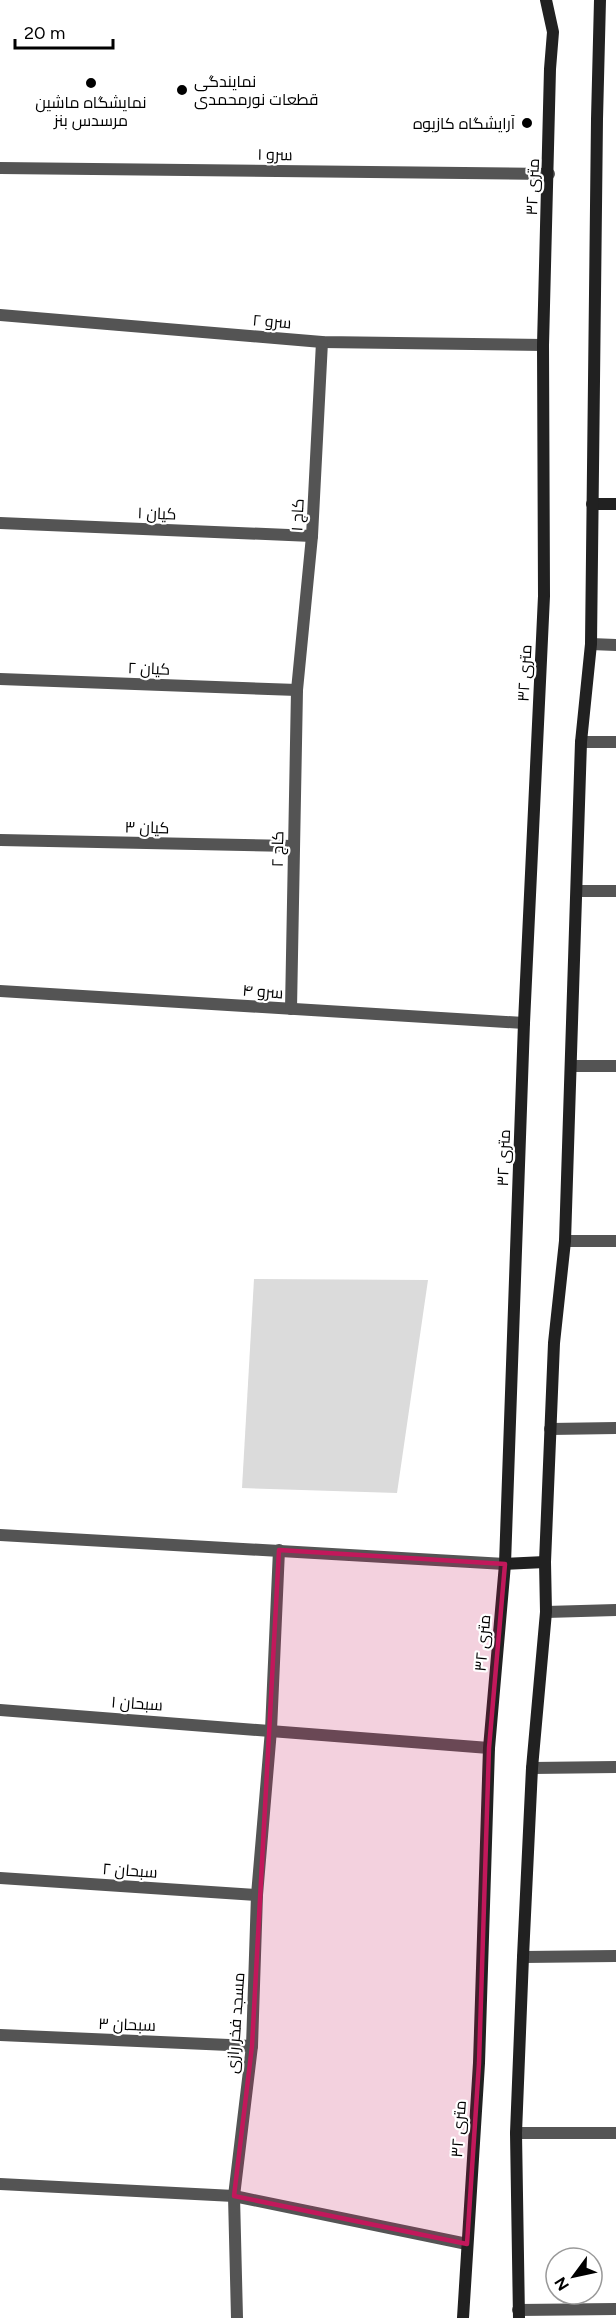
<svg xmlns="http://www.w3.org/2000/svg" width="616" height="2318" font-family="Figtree,Cairo,sans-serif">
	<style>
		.green { fill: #dbdbdb }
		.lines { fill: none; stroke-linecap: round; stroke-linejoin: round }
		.street { stroke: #545454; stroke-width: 12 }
		.secondary { stroke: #212121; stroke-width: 12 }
		.marked { fill: #c2185b; fill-opacity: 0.2; stroke: #c2185b; stroke-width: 4.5; stroke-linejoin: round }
		.poi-dot { fill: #000; stroke: #fff; stroke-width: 2 }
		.labels { text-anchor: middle; stroke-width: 4.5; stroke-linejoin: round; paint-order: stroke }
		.poi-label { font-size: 16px; fill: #000; stroke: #fff; text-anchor: start }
		.street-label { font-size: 16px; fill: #000; stroke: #fff }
	</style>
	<rect width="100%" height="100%" fill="#fff"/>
	<path class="green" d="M254,1279L428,1280L397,1493L242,1488Z"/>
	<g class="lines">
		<g class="street">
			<path d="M0,168L549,174"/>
			<path d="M0,315L322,342L543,345"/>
			<path d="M0,523L312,536"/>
			<path d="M591,644L616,645"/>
			<path d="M0,679L297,690"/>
			<path d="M581,742H616"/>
			<path d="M0,840L293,846"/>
			<path d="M577,891H616"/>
			<path d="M0,991L524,1023"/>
			<path d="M291,1009L297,690L312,536L322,342"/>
			<path d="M571,1066H616"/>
			<path d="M565,1241H616"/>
			<path d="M550,1429L616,1428"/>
			<path d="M0,1535L505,1564"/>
			<path d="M546,1612L616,1610"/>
			<path d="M0,1710L489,1748"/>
			<path d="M532,1768L616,1767"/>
			<path d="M0,1878L257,1895"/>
			<path d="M523,1957L616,1956"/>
			<path d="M0,2035L252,2046"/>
			<path d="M516,2133H616"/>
			<path d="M0,2184L234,2196L467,2244"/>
			<path d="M518,2310L616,2309"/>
			<path d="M237,2318L234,2196L252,2046L257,1895L271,1730L279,1550"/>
		</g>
		<g class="secondary">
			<path d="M592,504H616"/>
			<path d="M505,1564L545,1562"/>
			<path d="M463,2318L479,2063L489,1748L505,1564L524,1023L544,596L543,345L550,69L553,32L546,0"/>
			<path d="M519,2318L516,2133L523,1957L532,1768L546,1612L545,1562L554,1343L565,1241L581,742L591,644L597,119L600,0"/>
		</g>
	</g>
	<path class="marked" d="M279,1550L505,1564L489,1748L479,2063L467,2244L234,2196L252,2046Z"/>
	<g class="poi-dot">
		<circle cx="91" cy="83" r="6"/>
		<circle cx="182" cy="90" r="6"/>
		<circle cx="527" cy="123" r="6"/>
	</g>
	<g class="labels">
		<g class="poi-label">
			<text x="194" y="87">نمایندگی<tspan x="194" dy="18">قطعات نورمحمدی</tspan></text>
			<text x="91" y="108" text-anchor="middle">نمایشگاه ماشین<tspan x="91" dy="18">مرسدس بنز</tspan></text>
			<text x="515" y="129" text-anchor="end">آرایشگاه کازیوه</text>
		</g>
		<g class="street-label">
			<text transform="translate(275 154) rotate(1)" y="6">سرو ۱</text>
			<text transform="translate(532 187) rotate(-88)" y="6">۳۲ متری</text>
			<text transform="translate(272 321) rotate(5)" y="6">سرو ۲</text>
			<text transform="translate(157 513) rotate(2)" y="6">کیان ۱</text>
			<text transform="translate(297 515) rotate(-87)" y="6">کاج ۱</text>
			<text transform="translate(149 668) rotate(2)" y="6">کیان ۲</text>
			<text transform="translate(524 673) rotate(-87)" y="6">۳۲ متری</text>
			<text transform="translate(147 827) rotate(1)" y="6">کیان ۳</text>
			<text transform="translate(277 849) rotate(-89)" y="6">کاج ۲</text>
			<text transform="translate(263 991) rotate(4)" y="6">سرو ۴</text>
			<text transform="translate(503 1158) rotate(-88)" y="6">۳۲ متری</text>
			<text transform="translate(482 1643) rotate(-85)" y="6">۳۲ متری</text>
			<text transform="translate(137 1703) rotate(4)" y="6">سبحان ۱</text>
			<text transform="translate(130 1870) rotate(4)" y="6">سبحان ۲</text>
			<text transform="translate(235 2023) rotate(-86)" y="6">مسجد فخر رازی</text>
			<text transform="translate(127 2024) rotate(2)" y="6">سبحان ۳</text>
			<text transform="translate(458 2129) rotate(-86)" y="6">۳۲ متری</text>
		</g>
	</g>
	<g transform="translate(574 2276) rotate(237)"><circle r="28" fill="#ffffff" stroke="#999999" stroke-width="1.5"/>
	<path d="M0-4.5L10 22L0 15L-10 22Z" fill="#000000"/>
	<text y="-9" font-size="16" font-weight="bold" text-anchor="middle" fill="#000000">N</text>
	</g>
	<path d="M15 39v9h98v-9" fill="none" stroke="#000000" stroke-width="3"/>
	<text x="24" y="39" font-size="18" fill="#000000" stroke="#ffffff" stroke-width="4.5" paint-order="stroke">20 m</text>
</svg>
